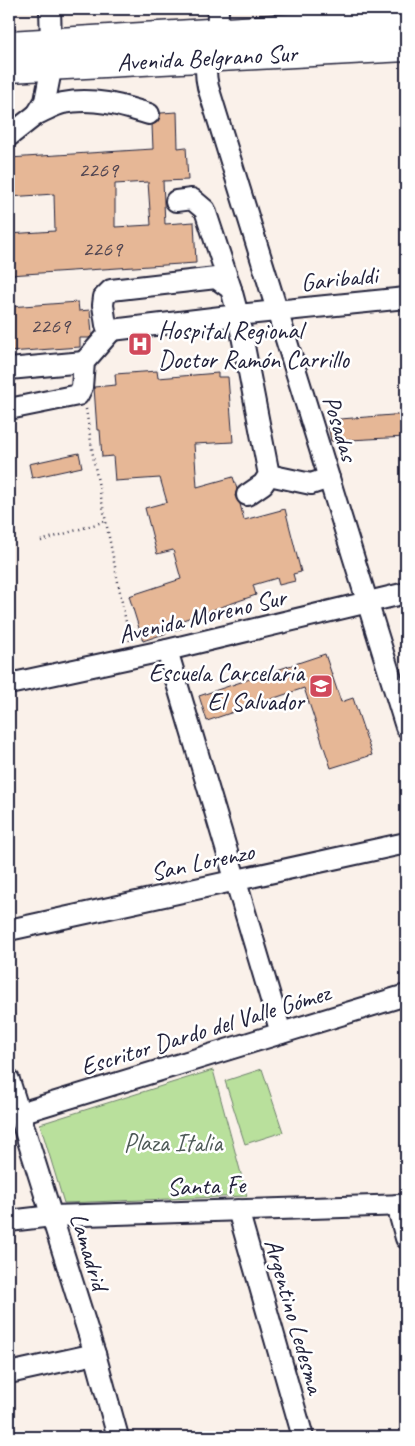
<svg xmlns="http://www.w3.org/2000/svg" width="415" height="1446" font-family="Caveat,sans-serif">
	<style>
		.green { fill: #b9e09c; stroke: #6e816c }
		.building { fill: #e6b796; stroke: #22223b; fill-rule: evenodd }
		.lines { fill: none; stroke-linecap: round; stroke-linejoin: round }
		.minor-casing { stroke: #22223b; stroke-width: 24 }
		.highway-casing { stroke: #22223b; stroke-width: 31 }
		.path { stroke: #22223b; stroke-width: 2.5; stroke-dasharray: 1 4; stroke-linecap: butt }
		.minor { stroke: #fff; stroke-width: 20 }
		.highway { stroke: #fff; stroke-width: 28 }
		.labels { text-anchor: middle; stroke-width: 5; stroke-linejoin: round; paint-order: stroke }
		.number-label { font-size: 22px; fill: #534752 }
		.street-label { font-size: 25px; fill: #22223b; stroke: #fff }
		.poi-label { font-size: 25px; fill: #22223b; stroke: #fff; text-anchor: start }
		.park-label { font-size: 25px; fill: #4f5b58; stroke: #fff }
	</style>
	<rect width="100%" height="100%" fill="#faf1ea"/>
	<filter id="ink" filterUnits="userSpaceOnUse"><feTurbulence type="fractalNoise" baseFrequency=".02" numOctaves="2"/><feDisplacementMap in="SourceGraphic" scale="10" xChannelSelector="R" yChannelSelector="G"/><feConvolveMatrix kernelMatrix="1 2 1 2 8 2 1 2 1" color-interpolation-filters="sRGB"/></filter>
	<g filter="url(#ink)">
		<g class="green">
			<path d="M262,1069L283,1132L245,1144L225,1081Z"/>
			<path d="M213,1070L247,1196L64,1203L40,1124Z"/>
		</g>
		<g class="building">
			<path d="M177,112L178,148L186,147L188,180L163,181L165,224L194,222L196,263L9,275V234L55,231L54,194L9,197V158L153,149L152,125L157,122L161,113ZM148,182L151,225L115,227V184Z"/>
			<path d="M78,302L79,311L90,310L92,335L89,338H80V347L9,352V307Z"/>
			<path d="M157,371L158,378L218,373V377H228L233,442L194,444L197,487L233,477L237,489L235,496L240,504L244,520L285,509L301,572L293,574L295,581L279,585L277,578L253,585L256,595L180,621L182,628L143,641L129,596L181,579L173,550L157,554L145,508L167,502L160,478L115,481L113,456L102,457L100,430H97L94,387L116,385L115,374Z"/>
			<path d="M406,414V437L331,441L327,420Z"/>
			<path d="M79,453L82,467L32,478L29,464Z"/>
			<path d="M325,654L341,702L353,698L372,755L331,768L304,688L207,721L199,696Z"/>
		</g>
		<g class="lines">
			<g class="minor-casing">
				<g id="minor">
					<path d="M50,9L51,42"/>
					<path d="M218,9C218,16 218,25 216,33C211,57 202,59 208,87L406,727"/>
					<path d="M37,114C45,111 54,105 63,103C93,97 120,105 149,114"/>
					<path d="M9,136L37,114L45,101L52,65"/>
					<path d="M176,201L192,199L205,210L231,289"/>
					<path d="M9,369L84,362"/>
					<path d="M9,409L78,395L82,387L84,362L112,330"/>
					<path d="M269,475L311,484L329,478"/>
					<path d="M247,495L263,484L269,475L238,315L231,289L216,278L111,290L104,297L103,305L106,325L112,330L238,315L276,311L406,298"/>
					<path d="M167,650L281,1033"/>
					<path d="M9,684L167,650L406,593"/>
					<path d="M9,930L406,843"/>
					<path d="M9,1080L95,1354L118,1437"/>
					<path d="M20,1113L406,995"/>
					<path d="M397,1205L406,1238"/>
					<path d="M238,1210L303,1437"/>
					<path d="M9,1221L52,1216L406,1205"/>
					<path d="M9,1373L95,1354"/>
				</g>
			</g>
			<g class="highway-casing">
				<g id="highway">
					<path d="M9,45L406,21"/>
					<path d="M9,68L406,47"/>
				</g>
			</g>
			<g class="path">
				<path d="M86,409L94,462L130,642"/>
				<path d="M41,541L106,521"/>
			</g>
			<use href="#minor" class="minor"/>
			<use href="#highway" class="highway"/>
		</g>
	</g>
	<defs>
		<g id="hospital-square" transform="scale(1.25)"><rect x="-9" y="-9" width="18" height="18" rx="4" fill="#d1495b" stroke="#fff"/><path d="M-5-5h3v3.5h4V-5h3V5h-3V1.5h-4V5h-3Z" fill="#fff"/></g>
		<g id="school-square" transform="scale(1.25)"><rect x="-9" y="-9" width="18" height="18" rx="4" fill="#d1495b" stroke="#fff"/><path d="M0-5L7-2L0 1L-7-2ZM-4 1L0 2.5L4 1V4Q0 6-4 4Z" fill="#fff"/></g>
	</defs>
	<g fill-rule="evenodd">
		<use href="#hospital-square" x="140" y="344"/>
		<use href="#school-square" x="321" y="686"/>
	</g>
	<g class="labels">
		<g class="number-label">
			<text x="98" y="177">2269</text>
			<text x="102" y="256">2269</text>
			<text x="50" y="333">2269</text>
		</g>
		<g class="street-label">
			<text transform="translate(207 57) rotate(-3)" y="9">Avenida Belgrano Sur</text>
			<text transform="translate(339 278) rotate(-6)" y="9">Garibaldi</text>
			<text transform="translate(341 428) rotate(73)" y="9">Posadas</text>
			<text transform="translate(202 615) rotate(-13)" y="9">Avenida Moreno Sur</text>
			<text transform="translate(202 861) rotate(-12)" y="9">San Lorenzo</text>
			<text transform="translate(205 1029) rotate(-17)" y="9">Escritor Dardo del Valle Gómez</text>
			<text transform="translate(206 1185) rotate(-2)" y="9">Santa Fe</text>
			<text transform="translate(90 1251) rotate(73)" y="9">Lamadrid</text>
			<text transform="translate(295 1316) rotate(74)" y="9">Argentino Ledesma</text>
		</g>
		<g class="poi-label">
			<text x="158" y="339">Hospital Regional<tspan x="158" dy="29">Doctor Ramón Carrillo</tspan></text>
			<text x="304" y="681" text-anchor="end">Escuela Carcelaria<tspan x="304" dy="29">El Salvador</tspan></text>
		</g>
		<g class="park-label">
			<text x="173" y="1151">Plaza Italia</text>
		</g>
	</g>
	<rect width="415" height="1446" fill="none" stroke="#fff" stroke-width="30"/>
	<rect x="15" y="15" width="385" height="1416" fill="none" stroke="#22223b" stroke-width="2" filter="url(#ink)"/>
</svg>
